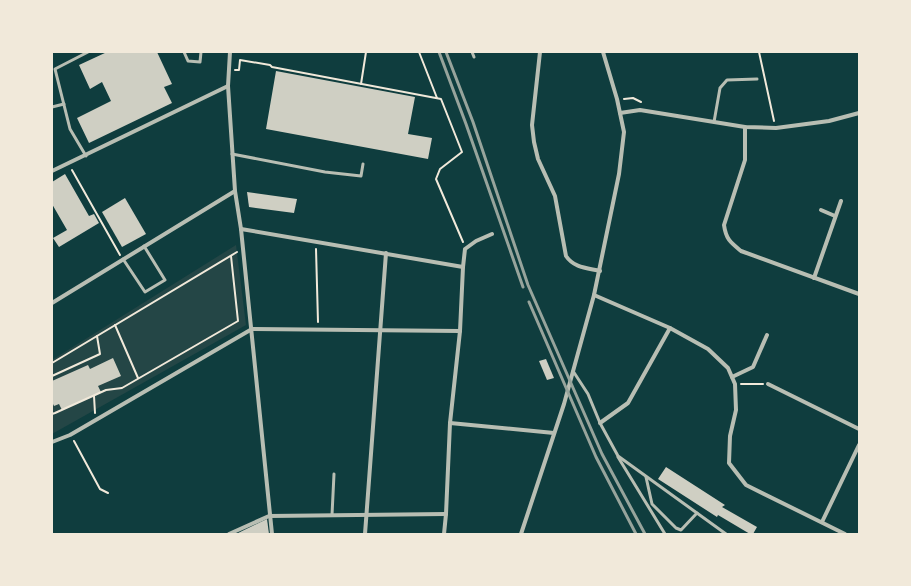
<svg xmlns="http://www.w3.org/2000/svg" width="911" height="586" font-family="'Noto Sans',sans-serif">
	<style>
		.green { fill: #244646 }
		.building { fill: #cfcfc3 }
		.lines { fill: none; stroke-linecap: round; stroke-linejoin: round }
		.path { stroke: #f1e9da; stroke-width: 2 }
		.service { stroke: #b8beb3; stroke-width: 3 }
		.minor { stroke: #b8beb3; stroke-width: 4 }
		.rail { stroke: #97a49c; stroke-width: 3 }
	</style>
	<rect width="100%" height="100%" fill="#0f3d3e"/>
	<path class="green" d="M236,245L246,325L52,434V360Z"/>
	<g class="building">
		<path d="M107,52H157L172,84L164,87L172,103L89,143L77,118L111,101L102,82L90,89L79,65Z"/>
		<path d="M276,71L415,97L408,134L432,138L428,159L266,129Z"/>
		<path d="M65,174L89,216L94,214L99,223L59,247L53,238L67,230L52,204V182Z"/>
		<path d="M247,192L297,199L294,213L249,207Z"/>
		<path d="M125,198L146,234L122,247L102,212Z"/>
		<path d="M113,358L121,376L98,386L101,392L62,410L59,404L54,406L52,402V389H53L52,381L88,365L90,369Z"/>
		<path d="M546,359L554,378L547,380L539,361Z"/>
		<path d="M666,467L725,505L722,507L757,527L753,534H750L718,515L717,517L658,479Z"/>
		<path d="M267,519L269,534H236Z"/>
	</g>
	<g class="lines">
		<g class="path">
			<path d="M419,52L437,98"/>
			<path d="M759,52L774,121"/>
			<path d="M235,70H239L240,60L270,65L272,67L441,99L462,152L440,169L436,179L463,242"/>
			<path d="M361,84L366,52"/>
			<path d="M624,99L633,98L641,102"/>
			<path d="M72,170L120,255"/>
			<path d="M316,249L318,322"/>
			<path d="M115,325L138,378"/>
			<path d="M52,363L237,252"/>
			<path d="M52,376L100,354L97,336"/>
			<path d="M741,384H763"/>
			<path d="M94,396L95,413"/>
			<path d="M52,414L55,413L106,390L122,388L238,321L231,256"/>
			<path d="M74,441L100,489L108,493"/>
		</g>
		<g class="service">
			<path d="M184,52L188,61L200,62L201,52"/>
			<path d="M472,52L474,57"/>
			<path d="M52,107L64,104"/>
			<path d="M714,122L720,88L727,80L757,79"/>
			<path d="M232,154L325,172L361,176L363,164"/>
			<path d="M86,156L70,129L55,69L88,52"/>
			<path d="M123,259L145,292L165,280L144,246"/>
			<path d="M573,371L588,394L600,423L618,456L726,534"/>
			<path d="M618,457L665,534"/>
			<path d="M646,477L652,504L676,528L681,530L697,513"/>
			<path d="M332,515L334,474"/>
		</g>
		<g class="minor">
			<path d="M230,52L228,86L235,191L241,229L272,534"/>
			<path d="M540,52L532,125L534,142L538,159L555,196L566,256C574,268 587,268 600,271"/>
			<path d="M620,113L640,110L745,127L776,128L829,121L859,113"/>
			<path d="M745,127V160L724,225C726,239 730,242 741,251L859,294"/>
			<path d="M52,171L228,86"/>
			<path d="M821,210L835,216"/>
			<path d="M241,229L463,267"/>
			<path d="M814,278L841,201"/>
			<path d="M594,295L670,328L708,349L728,368L735,384L736,410L730,436L729,463L746,485L845,534"/>
			<path d="M52,303L235,191"/>
			<path d="M732,377L753,367L767,335"/>
			<path d="M768,384L859,429"/>
			<path d="M450,423L554,433"/>
			<path d="M600,423L628,403L670,328"/>
			<path d="M52,442L70,435L252,329L460,331"/>
			<path d="M822,522L859,445"/>
			<path d="M229,534L269,516L446,514"/>
			<path d="M365,534L386,253"/>
			<path d="M444,534L446,514L450,423L460,331L463,267L465,249L476,241L492,234"/>
			<path d="M521,534L564,404L594,295L619,174L624,132L617,99L603,52"/>
		</g>
		<g class="rail">
			<path d="M439,52L466,124L523,287"/>
			<path d="M446,52L473,122L528,285L602,454L645,534"/>
			<path d="M529,302L596,457L636,534"/>
		</g>
	</g>
	<rect width="911" height="586" fill="none" stroke="#f1e9da" stroke-width="106"/>
</svg>
